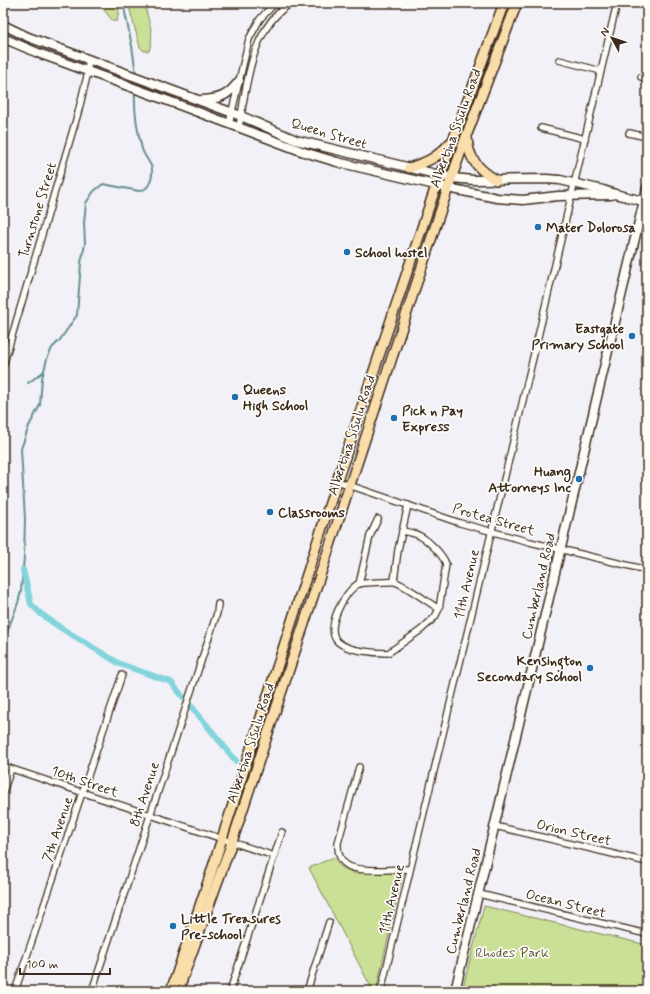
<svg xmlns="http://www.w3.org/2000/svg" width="650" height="994" font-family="Mynerve,sans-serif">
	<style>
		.green { fill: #cae096; stroke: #82855a }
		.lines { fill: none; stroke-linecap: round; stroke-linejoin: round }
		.stream { stroke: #66908f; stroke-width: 2 }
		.canal { stroke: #83d4db; stroke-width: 6 }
		.street-casing { stroke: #3b2a1e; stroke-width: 8 }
		.secondary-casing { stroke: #3b2a1e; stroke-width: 11 }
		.primary-casing { stroke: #3b2a1e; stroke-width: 12 }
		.street { stroke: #fdfcf7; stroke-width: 5.5 }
		.secondary { stroke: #fdfcf7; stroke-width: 8 }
		.primary { stroke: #f9ddab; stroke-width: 9 }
		.poi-dot { fill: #1f6fb2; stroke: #fdfcf7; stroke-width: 1.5 }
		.labels { text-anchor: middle; stroke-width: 3.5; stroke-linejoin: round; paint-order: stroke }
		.street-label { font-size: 14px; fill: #3b2a1e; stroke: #fdfcf7 }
		.poi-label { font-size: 14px; font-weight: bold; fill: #3b2a1e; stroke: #fdfcf7; text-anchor: start }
		.park-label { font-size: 14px; fill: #5f583c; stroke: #fdfcf7 }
	</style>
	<rect width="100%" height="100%" fill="#f1f1f7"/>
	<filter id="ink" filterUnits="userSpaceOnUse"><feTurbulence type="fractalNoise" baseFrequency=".025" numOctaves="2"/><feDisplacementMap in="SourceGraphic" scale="8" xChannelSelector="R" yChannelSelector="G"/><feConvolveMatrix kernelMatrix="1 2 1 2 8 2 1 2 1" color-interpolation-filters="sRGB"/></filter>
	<g filter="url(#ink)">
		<g class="green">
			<path d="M98,3H117L119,10L117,21H113Z"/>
			<path d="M128,3H145C147,23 156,30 149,51H144L140,47Z"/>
			<path d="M334,857L340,866L353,873H403L376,991H373L309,868Z"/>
			<path d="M484,906L647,945V991H462Z"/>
		</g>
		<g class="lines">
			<g class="stream">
				<path d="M123,3L132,46L136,74"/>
				<path d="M28,383L43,372"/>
				<path d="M3,643L18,603L21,591L24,557L25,519L21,449L29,426L40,405L42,378L47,359L52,348L60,340L77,315L81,263L85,244L84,223L86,203L94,191L103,184L139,191C149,190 153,179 152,169C151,163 144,156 142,149C137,130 134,111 135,91"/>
			</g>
			<g class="canal">
				<path d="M23,570L31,604L41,614L61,628L120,664L171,682L183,697"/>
				<path d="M192,707L236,761"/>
			</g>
			<g class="street-casing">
				<g id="street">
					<path d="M559,60L601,71"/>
					<path d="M641,77L647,78"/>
					<path d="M229,124L249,39L260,19L275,3"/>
					<path d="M239,127C247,85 250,29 291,3"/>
					<path d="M541,128L585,139"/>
					<path d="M629,133L647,137"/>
					<path d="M3,366L78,113L88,72V60"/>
					<path d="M337,481L460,523L530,542L647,570"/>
					<path d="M402,531C408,532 415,533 420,536C429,541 443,555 446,564L439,609L435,617L421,630L388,653C375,653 348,651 338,642C324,629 344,592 358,584C361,583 392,581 395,582C404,584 429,603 439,609"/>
					<path d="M394,581L398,550L408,505"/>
					<path d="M359,584L370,536L378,519"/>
					<path d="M3,766L274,856"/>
					<path d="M359,767L338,843C337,870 357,870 378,870C389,870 400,869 410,869"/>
					<path d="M3,792L11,769"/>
					<path d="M495,826L647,862"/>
					<path d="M479,894L647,934"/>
					<path d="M15,991L122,675"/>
					<path d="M92,991L217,613L218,604"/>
					<path d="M230,991L282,832"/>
					<path d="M307,991L329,922"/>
					<path d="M381,991L509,459L617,3"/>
				</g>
			</g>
			<g class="secondary-casing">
				<g id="secondary">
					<path d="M3,25L28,37L241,116L296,140L452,178L474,180L546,179L560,180L603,190L615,194L647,202"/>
					<path d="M3,38L38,53L150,94L304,152L337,162L448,188L497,198L523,200L558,196L611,195"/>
					<path d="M202,100C220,99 228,96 239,81"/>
					<path d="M455,991L647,188"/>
				</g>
			</g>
			<g class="primary-casing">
				<g id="primary">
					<path d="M467,137C468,159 479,170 496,180"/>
					<path d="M409,168C427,162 437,158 450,143"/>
					<path d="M171,991L210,876L337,481L436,186L504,3"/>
					<path d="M178,991L232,842L448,188L467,134L517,3"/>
				</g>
			</g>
			<use href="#street" class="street"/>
			<use href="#secondary" class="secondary"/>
			<use href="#primary" class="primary"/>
		</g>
	</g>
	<g class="poi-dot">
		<circle cx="538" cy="227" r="4"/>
		<circle cx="347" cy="252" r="4"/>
		<circle cx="632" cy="336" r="4"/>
		<circle cx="235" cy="397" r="4"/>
		<circle cx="394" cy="418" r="4"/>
		<circle cx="579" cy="479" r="4"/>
		<circle cx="270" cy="512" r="4"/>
		<circle cx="590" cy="668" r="4"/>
		<circle cx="173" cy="926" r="4"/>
	</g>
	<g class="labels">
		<g class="street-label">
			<text transform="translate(455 128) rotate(-70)" y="5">Albertina Sisulu Road</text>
			<text transform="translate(329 133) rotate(16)" y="5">Queen Street</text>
			<text transform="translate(37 210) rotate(-73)" y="5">Turnstone Street</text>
			<text transform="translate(351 435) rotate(-72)" y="5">Albertina Sisulu Road</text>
			<text transform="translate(494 519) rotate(16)" y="5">Protea Street</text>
			<text transform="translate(466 584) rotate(-77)" y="5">11th Avenue</text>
			<text transform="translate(538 586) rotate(-77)" y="5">Cumberland Road</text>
			<text transform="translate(250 743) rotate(-72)" y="5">Albertina Sisulu Road</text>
			<text transform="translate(85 781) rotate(19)" y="5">10th Street</text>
			<text transform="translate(144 794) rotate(-72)" y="5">8th Avenue</text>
			<text transform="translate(57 829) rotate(-71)" y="5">7th Avenue</text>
			<text transform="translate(574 832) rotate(13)" y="5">Orion Street</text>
			<text transform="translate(391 899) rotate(-77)" y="5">11th Avenue</text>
			<text transform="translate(463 901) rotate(-76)" y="5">Cumberland Road</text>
			<text transform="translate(566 903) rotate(14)" y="5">Ocean Street</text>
		</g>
		<g class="poi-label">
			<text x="546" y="232">Mater Dolorosa</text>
			<text x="355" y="257">School hostel</text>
			<text x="624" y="333" text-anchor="end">Eastgate<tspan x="624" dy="16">Primary School</tspan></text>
			<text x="243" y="394">Queens<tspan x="243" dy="16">High School</tspan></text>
			<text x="402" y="415">Pick n Pay<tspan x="402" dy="16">Express</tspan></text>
			<text x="571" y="476" text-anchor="end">Huang<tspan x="571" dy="16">Attorneys Inc</tspan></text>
			<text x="278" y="517">Classrooms</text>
			<text x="582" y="665" text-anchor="end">Kensington<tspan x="582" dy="16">Secondary School</tspan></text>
			<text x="181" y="923">Little Treasures<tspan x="181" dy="16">Pre-school</tspan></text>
		</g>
		<g class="park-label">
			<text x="512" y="957">Rhodes Park</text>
		</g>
	</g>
	<rect width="650" height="994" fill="none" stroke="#fdfcf7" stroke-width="16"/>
	<rect x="8" y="8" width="634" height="978" fill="none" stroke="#3b2a1e" stroke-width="1.5" filter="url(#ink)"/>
	<g transform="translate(612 38) rotate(310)" stroke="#fdfcf7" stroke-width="3" paint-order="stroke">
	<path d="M0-3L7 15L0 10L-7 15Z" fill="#3b2a1e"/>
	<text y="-6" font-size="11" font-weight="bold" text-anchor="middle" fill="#3b2a1e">N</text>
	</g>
	<path d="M20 968v6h90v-6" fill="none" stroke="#3b2a1e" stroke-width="2"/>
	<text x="26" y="968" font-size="12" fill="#3b2a1e" stroke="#fdfcf7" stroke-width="3" paint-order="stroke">100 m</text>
</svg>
